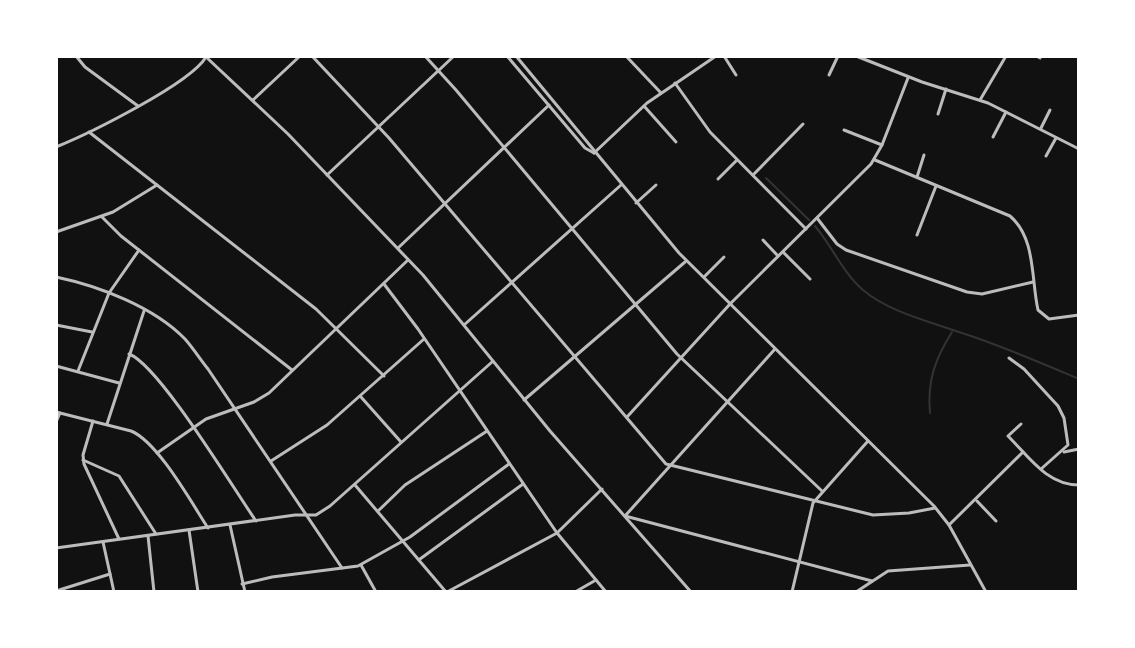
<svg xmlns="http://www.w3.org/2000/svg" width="1135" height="648" font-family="Jost,sans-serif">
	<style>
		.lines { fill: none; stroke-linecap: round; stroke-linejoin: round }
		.stream { stroke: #333; stroke-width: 2 }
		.minor { stroke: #bcbcbc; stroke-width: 3 }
	</style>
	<rect width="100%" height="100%" fill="#111"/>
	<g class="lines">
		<g class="stream">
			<path d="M766,178L809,220"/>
			<path d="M815,226C832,246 843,273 863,290C889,312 928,321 959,332C1000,345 1039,362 1079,379"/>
			<path d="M930,413C927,381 935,359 952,332"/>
		</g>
		<g class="minor">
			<path d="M76,56L85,67L138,106"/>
			<path d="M205,56L288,134L423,275L550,431L691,592"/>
			<path d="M312,56L389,138L666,464L873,515L909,513L935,508"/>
			<path d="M425,56L456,90L677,354L822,491"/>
			<path d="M507,56L585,148L594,153"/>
			<path d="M516,56L679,253L934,506L949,525L986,592"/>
			<path d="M626,56L661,93"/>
			<path d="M724,56L736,75"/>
			<path d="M856,56L922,82L988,103L1079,149"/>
			<path d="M1036,56L1040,58"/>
			<path d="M829,75L838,56"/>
			<path d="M675,83L710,132L806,229"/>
			<path d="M253,100L300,56"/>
			<path d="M980,100L1006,56"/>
			<path d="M644,106L676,142"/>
			<path d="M938,114L946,89"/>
			<path d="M1041,128L1050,110"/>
			<path d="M844,130L882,145"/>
			<path d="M89,132L316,309L384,376"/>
			<path d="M993,137L1006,112"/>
			<path d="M56,147C88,134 190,84 206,57"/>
			<path d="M594,153L647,103L716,56"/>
			<path d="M1046,156L1056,138"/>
			<path d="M875,160L1010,216C1036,238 1031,279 1038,310L1049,319L1079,315"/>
			<path d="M327,175L454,56"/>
			<path d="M753,175L803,124"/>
			<path d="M917,177L924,155"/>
			<path d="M718,179L737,160"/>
			<path d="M636,203L656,185"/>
			<path d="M102,217L121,236L292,370"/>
			<path d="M817,218L837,244L846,250L967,292L982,294L1033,282"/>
			<path d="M56,232L113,212L157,185"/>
			<path d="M917,235L936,186"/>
			<path d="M763,240L778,256"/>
			<path d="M398,248L549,105"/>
			<path d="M783,252L810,279"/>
			<path d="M56,277C99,286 154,307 185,339C193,348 200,359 208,369L342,568"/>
			<path d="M704,277L724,257"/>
			<path d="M384,284L418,329L557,533L606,592"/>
			<path d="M56,325L92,332"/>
			<path d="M464,325L621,185"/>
			<path d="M775,349L625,516L872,581"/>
			<path d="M129,354C159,365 233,488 256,521"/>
			<path d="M1009,358L1024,369L1058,406L1064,418L1068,445L1041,469"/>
			<path d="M56,366L119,383"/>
			<path d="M78,371L109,293L139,250"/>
			<path d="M361,397L401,442"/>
			<path d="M524,400L685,262"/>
			<path d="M56,412L131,431C158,442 191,502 208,528"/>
			<path d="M627,417L730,304L871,164L882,145L908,78"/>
			<path d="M93,421L83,455L84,464L119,539"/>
			<path d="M56,422L60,413"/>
			<path d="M107,424L144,311"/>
			<path d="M1021,424L1008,436C1029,457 1047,485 1079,485"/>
			<path d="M1064,452L1079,449"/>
			<path d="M157,453L206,419L254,402L269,393L408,260"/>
			<path d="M83,460L119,476L156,534"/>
			<path d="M271,461L327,425L424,339"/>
			<path d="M355,485L446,592"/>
			<path d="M977,501L996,521"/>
			<path d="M378,511L405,485L487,431"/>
			<path d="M230,525L245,592"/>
			<path d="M949,525L1023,452"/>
			<path d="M189,530L198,592"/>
			<path d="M148,536L154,592"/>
			<path d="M103,542L114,592"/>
			<path d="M56,548L295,515H316L330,506L492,362"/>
			<path d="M420,559L523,484"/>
			<path d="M361,565L376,592"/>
			<path d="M242,584L272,577L358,566L410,537L509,464"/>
			<path d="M56,591L110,574"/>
			<path d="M447,592L557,533L602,489"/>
			<path d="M575,592L596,580"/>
			<path d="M792,592L813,503L868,441"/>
			<path d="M856,592L888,571L970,565"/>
		</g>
	</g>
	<rect width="1135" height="648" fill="none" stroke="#ffffff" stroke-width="116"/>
</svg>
